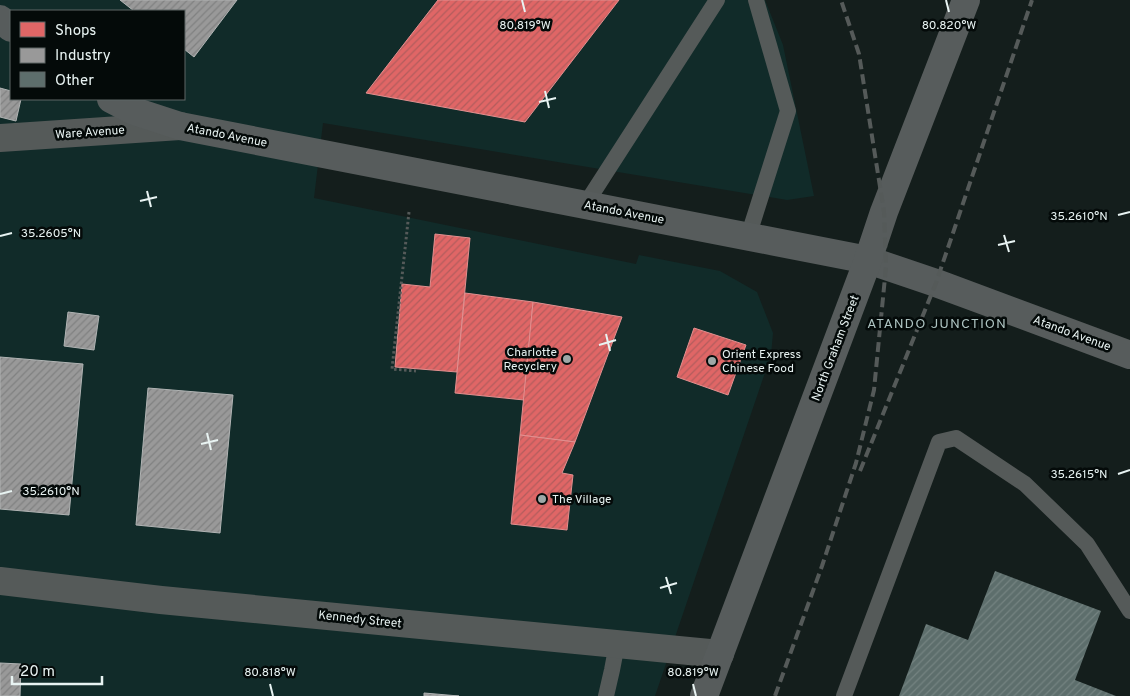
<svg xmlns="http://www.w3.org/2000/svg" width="1130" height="696" font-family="Overpass,sans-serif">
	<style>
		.built { fill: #112b29; fill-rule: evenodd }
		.shops { fill: url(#shops-hatch); stroke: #e29090 }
		.industry { fill: url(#industry-hatch); stroke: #b1b4b4 }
		.building { fill: url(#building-hatch) }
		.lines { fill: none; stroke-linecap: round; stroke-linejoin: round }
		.path { stroke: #555a59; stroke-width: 3; stroke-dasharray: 2.5 2.5; stroke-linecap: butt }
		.lane { stroke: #555a59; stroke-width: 16 }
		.street { stroke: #555a59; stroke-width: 28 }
		.secondary { stroke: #575c5c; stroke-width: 28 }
		.rail { stroke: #555a59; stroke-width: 4; stroke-dasharray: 10 5; stroke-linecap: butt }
		.ticks { fill: none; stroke: #e8f3f2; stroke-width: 2 }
		.poi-dot { fill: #9ea8a7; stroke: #040a09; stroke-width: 2 }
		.labels { text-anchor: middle; stroke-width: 5; stroke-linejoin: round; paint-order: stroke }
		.street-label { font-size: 12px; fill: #e8f3f2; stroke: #040a09 }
		.poi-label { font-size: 12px; fill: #e8f3f2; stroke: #040a09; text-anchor: start }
		.neighbourhood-label { font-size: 14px; letter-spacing: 1px; fill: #adc3c1; stroke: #040a09 }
		.ticks-label { font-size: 12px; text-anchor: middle; fill: #e8f3f2; stroke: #040a09; stroke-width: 5; stroke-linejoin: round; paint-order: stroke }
	</style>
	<defs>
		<pattern id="shops-hatch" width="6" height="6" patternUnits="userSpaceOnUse" patternTransform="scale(1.25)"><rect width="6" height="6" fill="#e06666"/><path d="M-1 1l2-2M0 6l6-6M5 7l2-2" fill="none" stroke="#b25d5d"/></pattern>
		<pattern id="industry-hatch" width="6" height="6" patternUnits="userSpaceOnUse" patternTransform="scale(1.25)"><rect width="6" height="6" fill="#999"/><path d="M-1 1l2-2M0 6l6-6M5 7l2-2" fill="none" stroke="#808181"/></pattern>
		<pattern id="building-hatch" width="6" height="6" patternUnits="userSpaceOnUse" patternTransform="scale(1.25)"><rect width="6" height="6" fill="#5d6e6c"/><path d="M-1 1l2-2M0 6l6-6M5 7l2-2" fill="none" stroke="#748381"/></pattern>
	</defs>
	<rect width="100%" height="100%" fill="#141e1c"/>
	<path class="built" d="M0,0H765L783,45L814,196L787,200L323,123L314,198L636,264L639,255L720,271L757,292L773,333L771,355L655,696H0ZM11,11H184V99H11Z"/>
	<g class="shops">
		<path d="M438,0H619L525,122L366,93Z"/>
		<path d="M435,234L470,238L457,372L395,367L402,284L430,287Z"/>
		<path d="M465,293L533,302L524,400L455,393Z"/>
		<path d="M533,302L622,317L575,442L520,435Z"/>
		<path d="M694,328L746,345L728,395L677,377Z"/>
		<path d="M520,435L575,442L562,473L573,475L567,530L511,524Z"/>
	</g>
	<g class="industry">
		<path d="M120,0H237L194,57L184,49V11H134Z"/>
		<path d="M0,88L11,91V99H21L16,121L0,117Z"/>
		<path d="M68,312L99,316L94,350L64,346Z"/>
		<path d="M0,357L83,364L69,515L0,509Z"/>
		<path d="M148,388L233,395L220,533L136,525Z"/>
		<path d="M0,663L21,664L20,696H0Z"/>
		<path d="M424,693L459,696H424Z"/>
	</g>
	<path class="building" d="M995,571L1101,611L1075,680L1116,696H899L926,624L968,640Z"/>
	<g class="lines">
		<path class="path" d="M409,212L392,369L416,371"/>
		<g class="lane">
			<path d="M585,205L717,0"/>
			<path d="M748,237L788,111L756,0"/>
			<path d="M606,696L612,670L617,644"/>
			<path d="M844,696L939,442L956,438L1025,484L1087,544L1130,611"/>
		</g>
		<g class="street">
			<path d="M0,138L180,126"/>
			<path d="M0,581L161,600L720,654"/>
		</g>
		<g class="secondary">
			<path d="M0,19L11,28"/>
			<path d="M111,99L134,111L180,126L868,260L936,283L1130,355"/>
			<path d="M704,696L868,260L884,212L966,0"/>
		</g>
		<g class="rail">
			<path d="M860,471L936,283L1032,0"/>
			<path d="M775,696L822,566L856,463L874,390L886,267L884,212L859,54L841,0"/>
		</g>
	</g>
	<path class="ticks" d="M522,0L525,12M946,0L949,12M545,91L549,108M539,102L556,98M147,191L151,207M140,201L157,197M1118,215L1130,212M1004,235L1009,252M0,236L12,233M998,245L1015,241M606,334L610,351M599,345L616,340M207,433L211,450M201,444L218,440M1118,474L1130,470M0,494L12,491M666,577L671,594M660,588L677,583M270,684L273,696M693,684L696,696"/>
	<g class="poi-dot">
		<circle cx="567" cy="359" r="5"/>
		<circle cx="712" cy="361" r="5"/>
		<circle cx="542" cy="499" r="5"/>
	</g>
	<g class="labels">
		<g class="street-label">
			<text transform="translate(90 132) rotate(-4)" y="4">Ware Avenue</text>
			<text transform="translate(227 135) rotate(11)" y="4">Atando Avenue</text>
			<text transform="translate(624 212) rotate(11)" y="4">Atando Avenue</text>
			<text transform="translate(1072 333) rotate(20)" y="4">Atando Avenue</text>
			<text transform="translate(835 348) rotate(-69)" y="4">North Graham Street</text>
			<text transform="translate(360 619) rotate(6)" y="4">Kennedy Street</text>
		</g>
		<g class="poi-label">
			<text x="557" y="356" text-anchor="end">Charlotte<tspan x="557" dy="14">Recyclery</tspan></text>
			<text x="722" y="358">Orient Express<tspan x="722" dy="14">Chinese Food</tspan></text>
			<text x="552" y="503">The Village</text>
		</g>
		<g class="neighbourhood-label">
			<text x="937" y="328">ATANDO JUNCTION</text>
		</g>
	</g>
	<g class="ticks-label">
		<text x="525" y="29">80.819°W</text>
		<text x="949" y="29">80.820°W</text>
		<text x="1079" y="220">35.2610°N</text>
		<text x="51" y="237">35.2605°N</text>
		<text x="1079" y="478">35.2615°N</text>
		<text x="51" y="495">35.2610°N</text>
		<text x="270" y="676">80.818°W</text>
		<text x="693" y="676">80.819°W</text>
	</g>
	<rect x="10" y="10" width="175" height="90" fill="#040a09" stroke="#5f6766"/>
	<rect x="20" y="22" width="25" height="15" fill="#e06666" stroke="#5f6766"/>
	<text x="55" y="35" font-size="15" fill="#e8f3f2">Shops</text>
	<rect x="20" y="48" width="25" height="15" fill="#999999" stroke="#5f6766"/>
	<text x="55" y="60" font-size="15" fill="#e8f3f2">Industry</text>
	<rect x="20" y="72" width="25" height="15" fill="#5d6e6c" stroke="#5f6766"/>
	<text x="55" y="85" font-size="15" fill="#e8f3f2">Other</text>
	<path d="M12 676v8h90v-8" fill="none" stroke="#e8f3f2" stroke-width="2.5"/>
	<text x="20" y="676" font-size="15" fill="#e8f3f2" stroke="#040a09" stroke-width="4" paint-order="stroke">20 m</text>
</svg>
